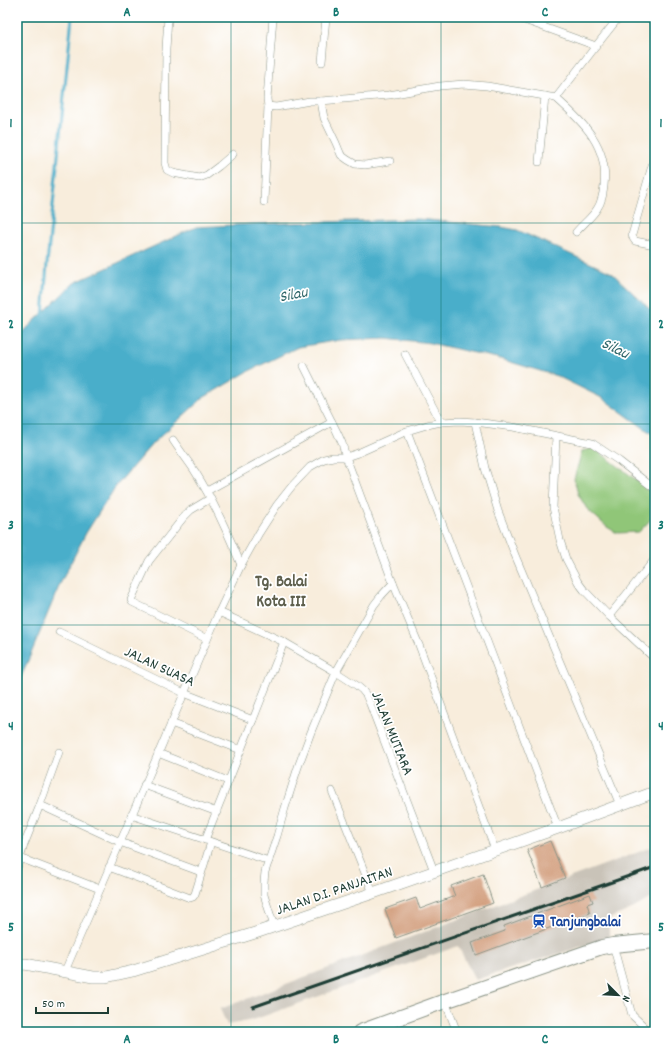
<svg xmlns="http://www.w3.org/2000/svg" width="672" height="1049" font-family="Dekko,sans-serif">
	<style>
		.industrial { fill: #c9c3b8 }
		.green { fill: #90c678; stroke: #588256 }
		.water { fill: #4aaeca; stroke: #34767f }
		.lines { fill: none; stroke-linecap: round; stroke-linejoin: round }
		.stream { stroke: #4aaeca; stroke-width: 3 }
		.building { fill: #d29d7b }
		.street-casing { stroke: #8c9588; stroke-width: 8 }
		.secondary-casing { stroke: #8c9588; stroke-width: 12 }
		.highway-casing { stroke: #8c9588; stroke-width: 16 }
		.street { stroke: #fff; stroke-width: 7 }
		.secondary { stroke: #fff; stroke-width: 11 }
		.highway { stroke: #fff; stroke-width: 14 }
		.rail { stroke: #1f3d34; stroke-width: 3 }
		.grid { fill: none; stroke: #0f766e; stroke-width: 1; stroke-opacity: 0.55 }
		.labels { text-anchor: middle; stroke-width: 3.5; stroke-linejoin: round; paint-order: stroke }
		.street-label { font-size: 15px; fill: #1f3d34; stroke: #fff }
		.transit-label { font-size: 15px; font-weight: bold; fill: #164399; stroke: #fff; text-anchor: start }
		.water-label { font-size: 16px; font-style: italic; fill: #2e6568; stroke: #fff }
		.quarter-label { font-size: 17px; font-weight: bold; fill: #5e5f4d; stroke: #fff }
		.neatline { fill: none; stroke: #0f766e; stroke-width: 1.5 }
		.grid-label { font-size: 13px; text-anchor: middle; font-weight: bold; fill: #0f766e }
	</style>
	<rect width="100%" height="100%" fill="#fff"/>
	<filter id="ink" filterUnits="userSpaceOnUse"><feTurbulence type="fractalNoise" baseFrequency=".025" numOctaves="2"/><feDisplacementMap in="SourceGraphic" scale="8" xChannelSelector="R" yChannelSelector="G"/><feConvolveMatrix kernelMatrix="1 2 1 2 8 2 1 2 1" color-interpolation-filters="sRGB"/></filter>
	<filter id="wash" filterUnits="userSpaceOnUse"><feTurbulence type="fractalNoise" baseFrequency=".012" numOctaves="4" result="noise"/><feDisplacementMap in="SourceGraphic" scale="16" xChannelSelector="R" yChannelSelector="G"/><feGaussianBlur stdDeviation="0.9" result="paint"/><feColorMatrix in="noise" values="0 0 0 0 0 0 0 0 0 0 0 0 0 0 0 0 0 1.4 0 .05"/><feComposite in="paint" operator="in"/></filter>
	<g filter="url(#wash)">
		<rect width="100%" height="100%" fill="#f8eddc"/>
		<path class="industrial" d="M655,846V896L634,908L609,919V938L475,980L458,946L253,1020L227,1025L220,1009L509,900Z"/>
		<path class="green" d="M594,448L655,494V515L639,532L617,533L607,527L587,509L578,494L574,479L582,451Z"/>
		<path class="water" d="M418,219L501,227L517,230L612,273L655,314V436L602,398L557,376L497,358L430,343L386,338L341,340L298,347L247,372L203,398L153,443L116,486L86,533L60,584L33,649L17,687V343L27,328L74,283L196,227L254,224Z"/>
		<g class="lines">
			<path class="stream" d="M43,316L47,264L72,17"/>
		</g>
		<g id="blocks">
			<g class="building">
				<path d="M550,841L565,878L542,887L527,850Z"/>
				<path d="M483,874L493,903L396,938L385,909L416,898L420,909L455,896L451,886Z"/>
				<path d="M590,894L593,902L587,904L590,913L476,955L472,943L505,931L504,926Z"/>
			</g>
		</g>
	</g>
	<g filter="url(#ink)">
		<use href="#blocks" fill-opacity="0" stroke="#8c9588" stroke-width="1"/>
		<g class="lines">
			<g class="street-casing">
				<g id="street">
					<path d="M168,17L166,49L165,163L167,170L173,173L199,178L207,175L219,166L233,154"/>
					<path d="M273,17L267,99L268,106L276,107L310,101H321L389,95L440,86L464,84L487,86L556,98L596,46"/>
					<path d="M516,17L596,46L619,17"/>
					<path d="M649,17L655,24"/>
					<path d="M322,62L326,17"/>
					<path d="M556,98C583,122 609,146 604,186C603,194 602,202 597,209C592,217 582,225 576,232"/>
					<path d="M321,101L324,118L336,143L341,155L348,160L355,164L365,165L390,161"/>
					<path d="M655,155L632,235L633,238L635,241L655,245"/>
					<path d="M539,162L545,96"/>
					<path d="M264,202L268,106"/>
					<path d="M405,354L441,422"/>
					<path d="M304,366L337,432L342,443L346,457L393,583L419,645L495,850"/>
					<path d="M475,422L485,468L498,511L515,555L620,805"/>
					<path d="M407,431L558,828"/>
					<path d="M556,436L553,507L560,540L566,559L578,582L584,590L609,616L655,659"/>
					<path d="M173,440C180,451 189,462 196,473C214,502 228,533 241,565"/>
					<path d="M207,491L332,422"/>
					<path d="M219,612L284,642L336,672L356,685L362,690L366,695L370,704L434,871"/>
					<path d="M609,616L655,559"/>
					<path d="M59,632L184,693L253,720"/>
					<path d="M207,639L132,602L131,600L149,561L183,518L191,510L211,498"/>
					<path d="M171,723L241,750"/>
					<path d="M158,753L228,781"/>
					<path d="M144,785L217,812"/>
					<path d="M332,791L373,893"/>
					<path d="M40,805L59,752"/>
					<path d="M131,815L269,861"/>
					<path d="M205,840L284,642"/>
					<path d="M20,858L100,889"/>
					<path d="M109,867L190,898L193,897L195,894L211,842"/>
					<path d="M17,868L24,845L40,805L120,842L201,872"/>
					<path d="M274,926L264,895V882L265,872L277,836L285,808L298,767L311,732L336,672L374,605L381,596L393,583"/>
					<path d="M613,945L632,1015L650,1032"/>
					<path d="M65,971L219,612L241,565L259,533L277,505L292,486L310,467L324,459L333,457H346L358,453L407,431L427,425L441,422L460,421L475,422L513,427L592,443L619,461L655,489"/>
					<path d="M445,1001L457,1032"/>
				</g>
			</g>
			<g class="secondary-casing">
				<path id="secondary" d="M17,965L25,964L93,977H106L133,971L255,933L373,893L558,828L655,792"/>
			</g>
			<g class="highway-casing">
				<path id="highway" d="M360,1032L445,1001L602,947L613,945L655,941"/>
			</g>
			<use href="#street" class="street"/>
			<use href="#secondary" class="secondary"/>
			<use href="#highway" class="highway"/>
			<path class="rail" d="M253,1007L655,867"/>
		</g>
	</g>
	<path class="grid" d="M231,17V1032M441,17V1032M17,223H655M17,424H655M17,625H655M17,826H655"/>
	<defs>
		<g id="station-bare" transform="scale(1.08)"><path d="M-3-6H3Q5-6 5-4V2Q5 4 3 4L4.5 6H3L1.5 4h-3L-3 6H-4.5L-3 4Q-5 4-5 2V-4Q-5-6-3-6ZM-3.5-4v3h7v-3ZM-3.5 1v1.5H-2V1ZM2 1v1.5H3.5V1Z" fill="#1a4fb4" stroke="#fff" stroke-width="2.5" paint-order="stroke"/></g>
	</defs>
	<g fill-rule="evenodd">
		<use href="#station-bare" x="539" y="921"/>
	</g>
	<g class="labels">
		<g class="street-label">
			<text transform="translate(160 666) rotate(25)" y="5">JALAN SUASA</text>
			<text transform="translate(393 733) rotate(68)" y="5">JALAN MUTIARA</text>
			<text transform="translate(334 890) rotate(-19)" y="5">JALAN D.I. PANJAITAN</text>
		</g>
		<g class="transit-label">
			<text x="550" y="926">Tanjungbalai</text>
		</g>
		<g class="water-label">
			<text transform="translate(293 293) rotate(-11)" y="6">Silau</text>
			<text transform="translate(616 347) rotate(26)" y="6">Silau</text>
		</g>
		<g class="quarter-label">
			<text x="281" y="586">Tg. Balai<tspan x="281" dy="20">Kota III</tspan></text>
		</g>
	</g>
	<rect width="672" height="1049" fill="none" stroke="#fff" stroke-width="44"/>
	<g transform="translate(618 995) rotate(114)" stroke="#ffffff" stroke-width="3" paint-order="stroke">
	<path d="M0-3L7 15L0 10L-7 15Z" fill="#1f3d34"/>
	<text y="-6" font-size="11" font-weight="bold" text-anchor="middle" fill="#1f3d34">N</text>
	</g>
	<path d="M36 1007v6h72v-6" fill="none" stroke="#1f3d34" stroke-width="2"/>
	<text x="42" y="1007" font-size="12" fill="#1f3d34" stroke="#ffffff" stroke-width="3" paint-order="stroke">50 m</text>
	<rect x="22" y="22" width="628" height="1005" class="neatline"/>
	<g class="grid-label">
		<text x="127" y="16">A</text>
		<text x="336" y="16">B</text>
		<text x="545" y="16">C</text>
		<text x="11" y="127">1</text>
		<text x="661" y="127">1</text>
		<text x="11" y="328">2</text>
		<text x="661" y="328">2</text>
		<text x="11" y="529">3</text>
		<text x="661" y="529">3</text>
		<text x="11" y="730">4</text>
		<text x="661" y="730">4</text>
		<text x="11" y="931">5</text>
		<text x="661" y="931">5</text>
		<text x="127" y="1043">A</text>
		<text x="336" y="1043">B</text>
		<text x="545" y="1043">C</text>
	</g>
</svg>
